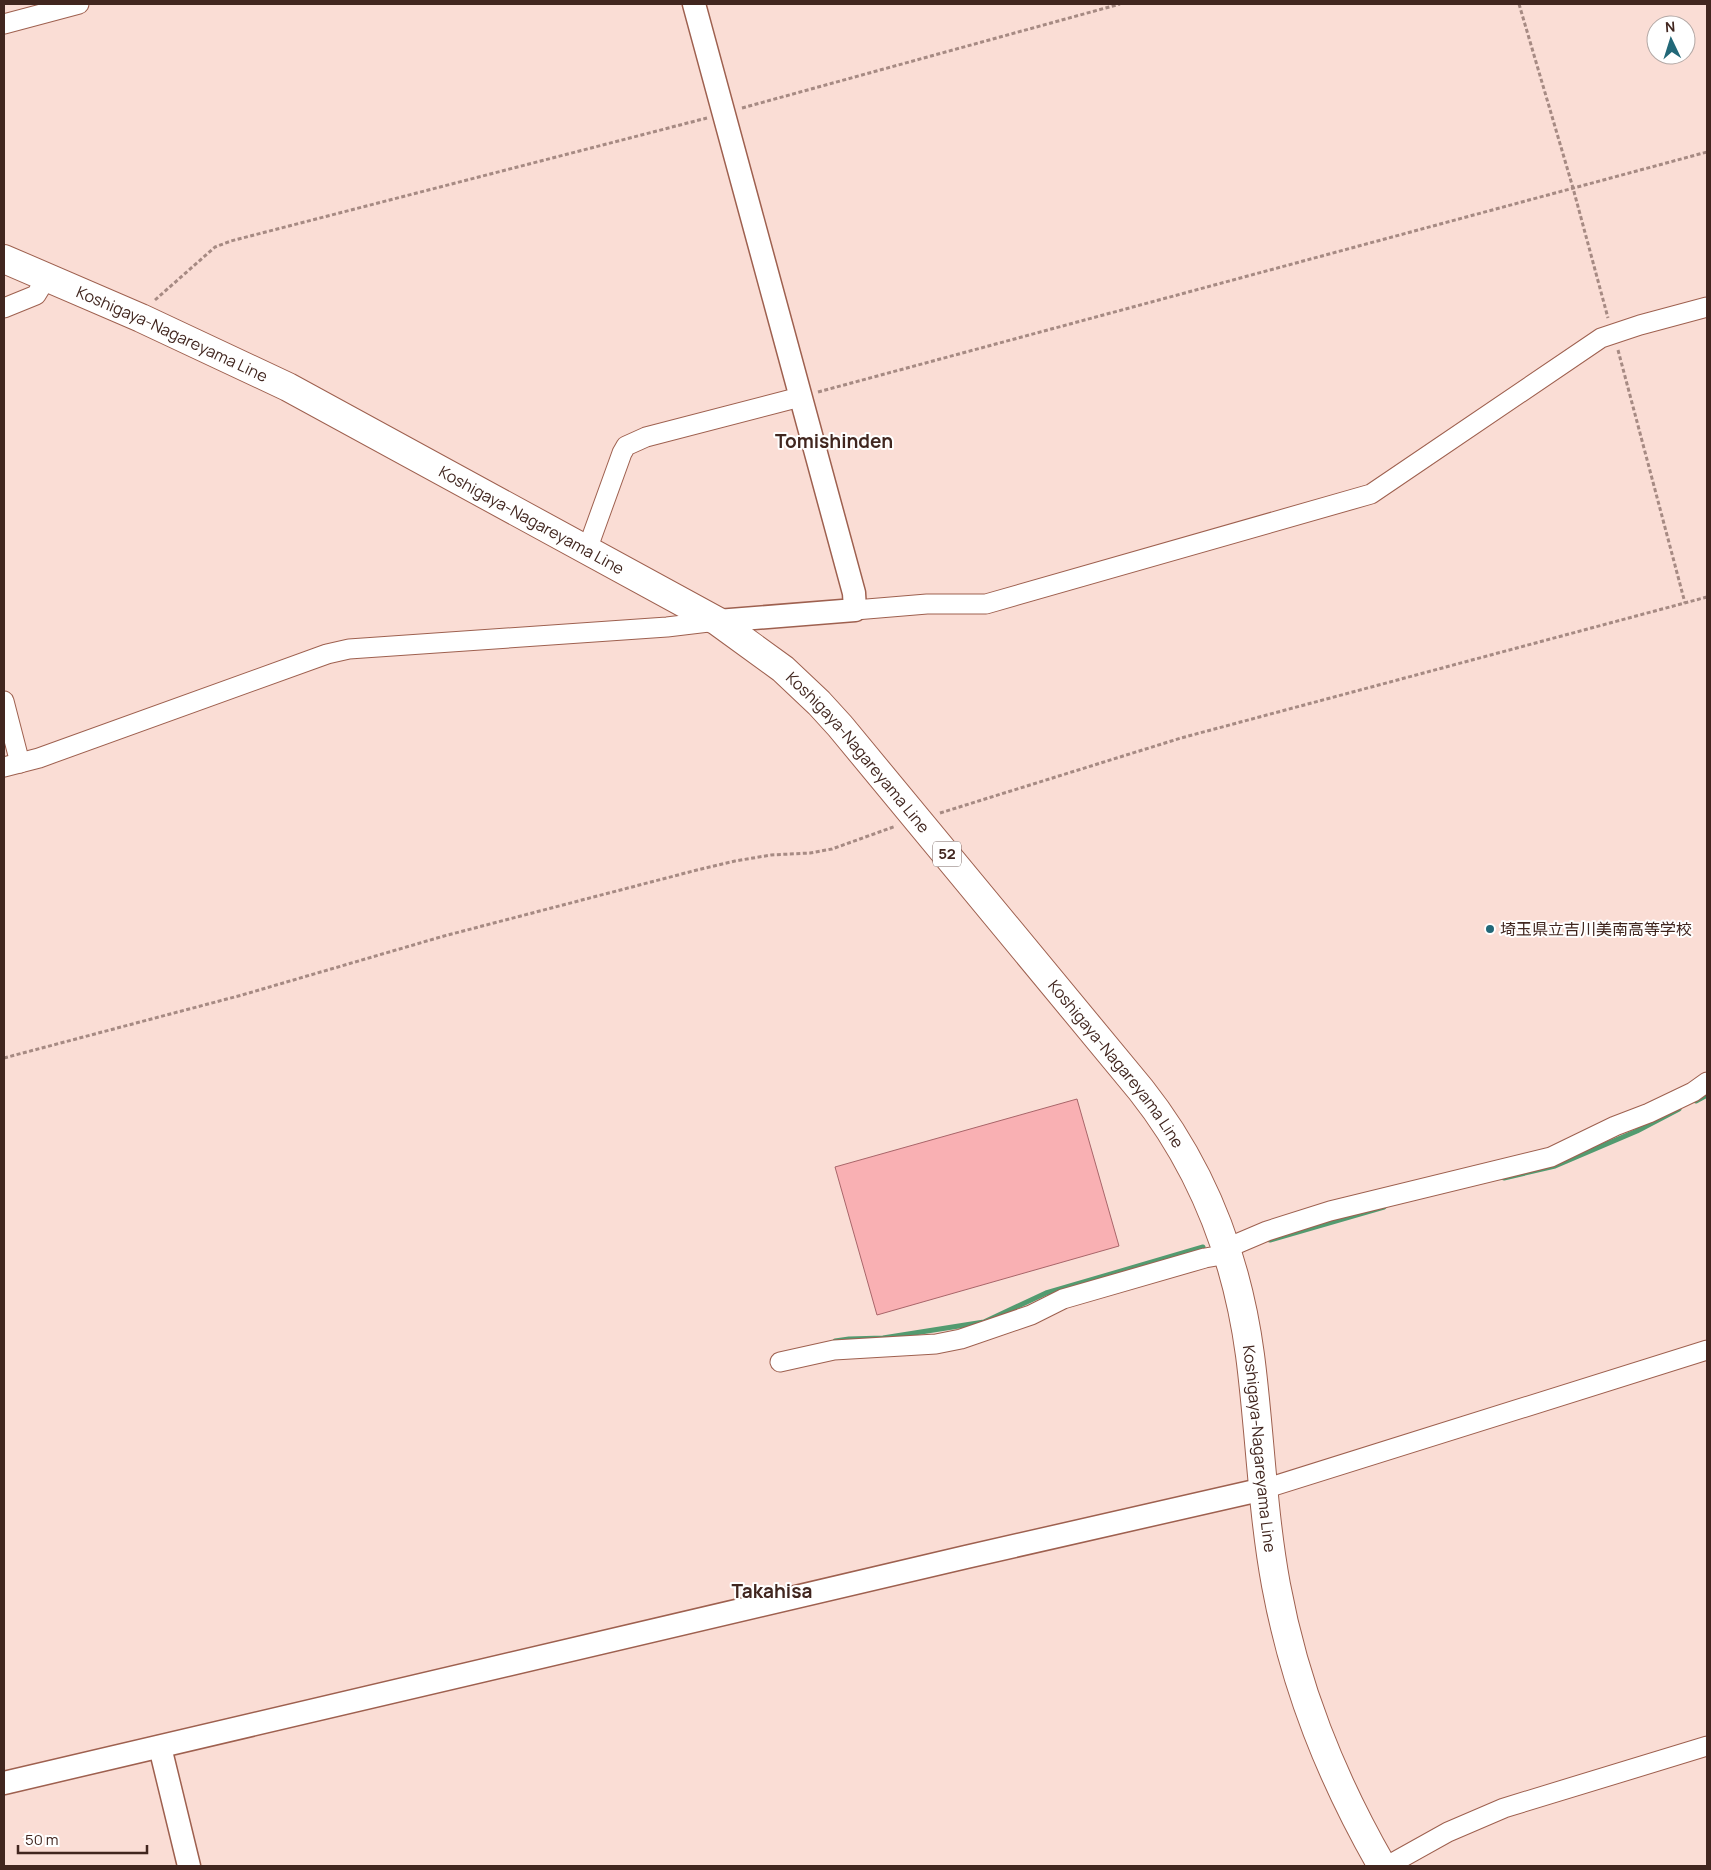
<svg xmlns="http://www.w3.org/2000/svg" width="1711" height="1870" font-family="Manrope,'Noto Sans JP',sans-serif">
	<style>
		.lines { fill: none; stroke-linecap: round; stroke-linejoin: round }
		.stream { stroke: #539b70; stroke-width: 5 }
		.building { fill: #f9b0b3; stroke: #a86569 }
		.minor-casing { stroke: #9e604f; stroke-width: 21 }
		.tertiary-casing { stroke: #9e604f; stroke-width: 25 }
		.primary-casing { stroke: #9e604f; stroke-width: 30 }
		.path { stroke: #a68a83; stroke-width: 3; stroke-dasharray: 4 2.5; stroke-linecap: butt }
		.minor { stroke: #fff; stroke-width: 19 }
		.tertiary { stroke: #fff; stroke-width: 22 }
		.primary { stroke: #fff; stroke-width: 28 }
		.poi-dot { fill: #226878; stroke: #fff; stroke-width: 2 }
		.labels { text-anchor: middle; stroke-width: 4; stroke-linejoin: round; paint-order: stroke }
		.shield { fill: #fff; stroke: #7a6762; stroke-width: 1 }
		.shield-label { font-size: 15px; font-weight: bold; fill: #41261f }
		.street-label { font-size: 16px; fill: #41261f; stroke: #fff }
		.poi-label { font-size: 16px; fill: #41261f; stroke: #fff; text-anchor: start }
		.quarter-label { font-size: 19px; font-weight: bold; fill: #41261f; stroke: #fff }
	</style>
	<rect width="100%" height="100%" fill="#faddd5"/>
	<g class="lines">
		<g class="stream">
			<path d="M1696,1101L1707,1095"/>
			<path d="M1504,1178L1555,1166L1637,1131L1679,1109"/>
			<path d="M1270,1240L1384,1207"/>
			<path d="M835,1341L849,1339L883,1338L984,1322L1046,1293L1203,1247"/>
		</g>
	</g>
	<path class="building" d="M1077,1099L1119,1246L877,1315L835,1167Z"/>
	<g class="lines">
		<g class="minor-casing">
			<g id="minor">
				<path d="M4,24L79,4"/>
				<path d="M4,308L36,295L47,277"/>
				<path d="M587,550L622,453L626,446L646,437L800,397"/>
				<path d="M855,610L927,604H986L1371,494L1601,338L1640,325L1707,307"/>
				<path d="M4,701L20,763"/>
				<path d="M4,767L39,758L327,654L349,649L667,627L717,621"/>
				<path d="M1227,1248L1267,1231L1330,1211L1551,1157L1615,1126L1649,1113L1693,1092L1707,1082"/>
				<path d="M780,1362L834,1350L936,1344L961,1339L1031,1315L1063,1299L1205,1258L1228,1254"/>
				<path d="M1264,1489L1707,1350"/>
				<path d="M1387,1866L1448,1832L1504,1808L1707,1746"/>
			</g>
		</g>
		<g class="tertiary-casing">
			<g id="tertiary">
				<path d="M694,4L854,593L855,610L717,621"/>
				<path d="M160,1747L189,1866"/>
				<path d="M4,1783L966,1557L1264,1489"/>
			</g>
		</g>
		<g class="primary-casing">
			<g id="primary">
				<path id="s1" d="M4,259L141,318L288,387L717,621L783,669L819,703L840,726L1141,1090C1202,1167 1237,1258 1250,1355C1260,1431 1262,1509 1276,1585C1295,1687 1331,1777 1382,1866"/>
			</g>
		</g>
		<g class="path">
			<path d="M1519,4L1573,188L1608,318"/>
			<path d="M742,108L1120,4"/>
			<path d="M155,300L215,247L231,241L707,118"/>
			<path d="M1618,350L1685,603"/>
			<path d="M818,392L1707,152"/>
			<path d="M940,813L1181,738L1707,597"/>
			<path d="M4,1058L242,995L444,936L697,870L735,861L771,855L810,853L832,849L896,826"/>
		</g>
		<use href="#minor" class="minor"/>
		<use href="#tertiary" class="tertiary"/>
		<use href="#primary" class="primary"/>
	</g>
	<circle class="poi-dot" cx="1490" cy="929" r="5"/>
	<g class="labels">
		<rect class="shield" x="933" y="841.5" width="28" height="25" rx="4"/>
		<g class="shield-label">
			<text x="947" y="859">52</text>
		</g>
		<g class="street-label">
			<text dy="6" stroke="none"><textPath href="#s1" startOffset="184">Koshigaya-Nagareyama Line</textPath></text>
			<text dy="6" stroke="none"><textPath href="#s1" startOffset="589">Koshigaya-Nagareyama Line</textPath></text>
			<text dy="6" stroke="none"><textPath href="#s1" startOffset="994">Koshigaya-Nagareyama Line</textPath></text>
			<text dy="6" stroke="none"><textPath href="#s1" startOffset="1399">Koshigaya-Nagareyama Line</textPath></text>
			<text dy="6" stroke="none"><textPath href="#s1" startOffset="1819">Koshigaya-Nagareyama Line</textPath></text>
		</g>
		<g class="poi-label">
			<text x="1500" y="935">埼玉県立吉川美南高等学校</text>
		</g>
		<g class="quarter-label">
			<text x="834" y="448">Tomishinden</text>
			<text x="772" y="1598">Takahisa</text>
		</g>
	</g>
	<rect width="1711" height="1870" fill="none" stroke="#41261f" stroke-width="10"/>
	<g transform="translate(1671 40) rotate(356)"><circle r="24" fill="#ffffff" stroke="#b3a8a5"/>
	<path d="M0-4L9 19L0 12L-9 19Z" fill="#226878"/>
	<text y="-8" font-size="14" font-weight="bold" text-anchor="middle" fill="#41261f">N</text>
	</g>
	<path d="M18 1845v8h129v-8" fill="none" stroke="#41261f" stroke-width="2.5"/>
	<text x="25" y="1845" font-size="15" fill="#41261f" stroke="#ffffff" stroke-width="4" paint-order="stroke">50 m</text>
</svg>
